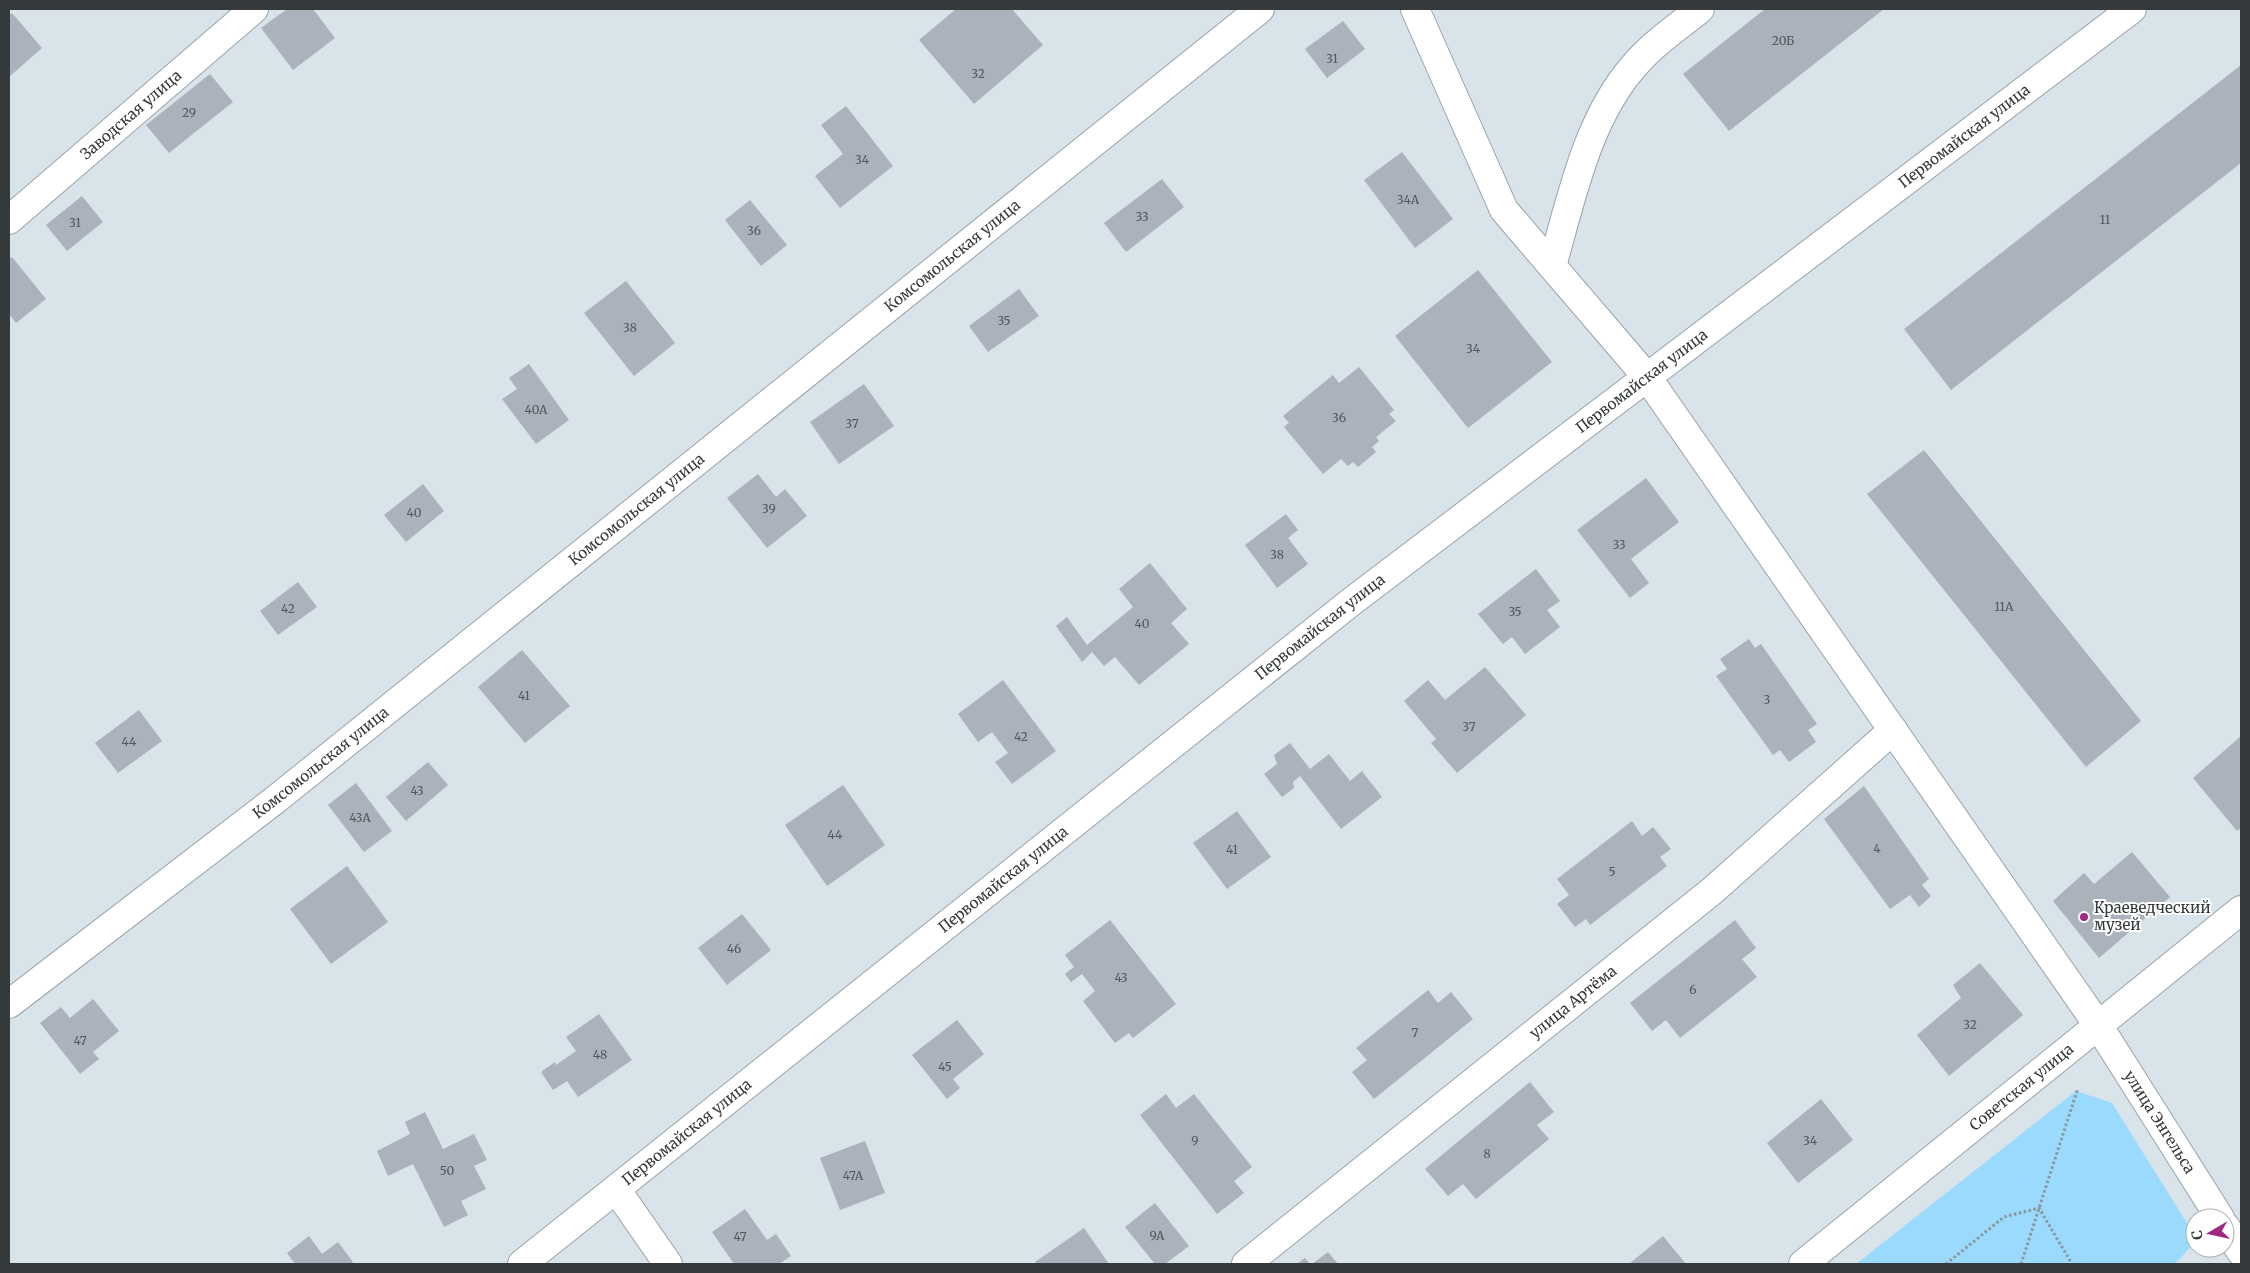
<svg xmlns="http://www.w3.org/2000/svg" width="2250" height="1273" font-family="Merriweather,serif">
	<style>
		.green { fill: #99dafd }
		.building { fill: #abb2bb }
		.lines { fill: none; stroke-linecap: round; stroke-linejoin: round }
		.minor-casing { stroke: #98a3a9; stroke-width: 30 }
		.path { stroke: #8e969b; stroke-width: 3; stroke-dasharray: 2.5 2.5; stroke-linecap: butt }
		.minor { stroke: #fff; stroke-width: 28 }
		.poi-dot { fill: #9e2882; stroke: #fff; stroke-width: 2 }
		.labels { text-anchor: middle; stroke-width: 4; stroke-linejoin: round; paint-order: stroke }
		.number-label { font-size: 12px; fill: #52575b }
		.street-label { font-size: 15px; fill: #34393b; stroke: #fff }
		.poi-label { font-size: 15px; fill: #34393b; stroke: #fff; text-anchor: start }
	</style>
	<rect width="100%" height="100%" fill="#d8e3ea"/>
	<path class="green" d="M2076,1091L2112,1103L2195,1236V1242L2175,1264H1856Z"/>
	<g class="building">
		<path d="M287,9H313L335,38L293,70L261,28Z"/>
		<path d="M956,9H1012L1043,45L974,104L919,40Z"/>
		<path d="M1765,9H1884L1729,131L1683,74Z"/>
		<path d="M12,13L42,48L9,77V16Z"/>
		<path d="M1343,21L1365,49L1327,78L1305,49Z"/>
		<path d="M2241,65V163L1951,390L1904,329Z"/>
		<path d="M210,74L233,102L169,153L146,125Z"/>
		<path d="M846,106L893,166L840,208L815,176L843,154L821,125Z"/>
		<path d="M1402,152L1453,219L1415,248L1364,180Z"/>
		<path d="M1162,179L1184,207L1126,252L1104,223Z"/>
		<path d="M82,196L103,222L67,251L46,225Z"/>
		<path d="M750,200L787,245L761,266L725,220Z"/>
		<path d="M12,257L46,299L16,323L9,314V259Z"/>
		<path d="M1478,270L1552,362L1468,428L1395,336Z"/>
		<path d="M626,281L675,343L634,376L584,313Z"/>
		<path d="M1019,289L1039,316L988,352L969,326Z"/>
		<path d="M529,364L569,420L536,444L502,399L517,389L509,378Z"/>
		<path d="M1359,367L1394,410L1389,414L1396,421L1376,437L1379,441L1372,447L1376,452L1358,467L1353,462L1348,466L1341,459L1323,474L1284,427L1289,423L1283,416L1333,375L1339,383Z"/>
		<path d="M864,384L894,426L839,464L810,422Z"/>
		<path d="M1924,450L2141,721L2086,767L1867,494Z"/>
		<path d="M758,474L776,497L785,489L807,516L767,548L727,498Z"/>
		<path d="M1646,478L1679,522L1631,559L1649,583L1630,598L1577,530Z"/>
		<path d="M423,484L444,511L406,542L384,515Z"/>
		<path d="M1286,514L1298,530L1288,538L1308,564L1277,588L1245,545Z"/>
		<path d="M1150,563L1187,609L1171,623L1189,644L1139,685L1115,657L1104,666L1092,652L1082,662L1056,626L1067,617L1087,645L1133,607L1119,589Z"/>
		<path d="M1536,569L1560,601L1547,610L1560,627L1525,654L1512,637L1503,644L1478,614Z"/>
		<path d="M298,582L317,607L278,635L260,611Z"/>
		<path d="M1749,639L1755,648L1761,644L1817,724L1808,730L1816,742L1789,762L1780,750L1773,755L1716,676L1727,669L1720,659Z"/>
		<path d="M522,650L570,706L525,743L478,687Z"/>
		<path d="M1485,667L1526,715L1457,773L1431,743L1436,739L1404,701L1428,680L1445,700Z"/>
		<path d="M1003,680L1056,751L1012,784L995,762L1008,753L992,732L978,742L958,714Z"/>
		<path d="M139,710L162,741L118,773L95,743Z"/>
		<path d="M2241,736V828L2237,831L2193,778Z"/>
		<path d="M1290,743L1310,769L1329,754L1350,781L1362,771L1382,797L1341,829L1300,776L1293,782L1294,788L1282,797L1264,774L1277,764L1274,755Z"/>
		<path d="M428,762L448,785L406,821L386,797Z"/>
		<path d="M356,783L392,831L364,852L328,805Z"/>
		<path d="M843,785L885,845L827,886L785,825Z"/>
		<path d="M1864,786L1929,879L1922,885L1931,896L1919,907L1910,895L1890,909L1824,819Z"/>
		<path d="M1237,811L1271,857L1227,889L1193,843Z"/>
		<path d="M1632,821L1642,836L1653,827L1671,849L1660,857L1667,866L1590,925L1586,919L1575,927L1557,904L1569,895L1557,879Z"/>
		<path d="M2132,852L2170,897L2099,958L2053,901L2084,873L2094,884Z"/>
		<path d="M347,866L388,922L331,964L290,909Z"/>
		<path d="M742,914L771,950L727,985L698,948Z"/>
		<path d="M1110,920L1176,1004L1133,1038L1129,1033L1115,1043L1083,1001L1095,991L1082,974L1071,982L1065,974L1074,967L1065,955Z"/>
		<path d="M1735,920L1756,948L1742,959L1757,977L1680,1038L1666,1020L1652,1031L1630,1003Z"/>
		<path d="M1980,963L2023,1015L1949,1076L1917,1035L1961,998L1953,985Z"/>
		<path d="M1428,990L1438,1003L1451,992L1473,1019L1374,1099L1352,1072L1367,1060L1356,1048Z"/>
		<path d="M93,999L119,1031L93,1052L99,1059L80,1074L40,1023L61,1007L70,1018Z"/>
		<path d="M599,1014L632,1060L578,1097L567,1081L553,1090L541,1072L555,1062L556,1065L576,1051L566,1037Z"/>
		<path d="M957,1020L984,1054L953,1079L960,1088L947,1099L912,1055Z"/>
		<path d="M1530,1082L1554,1112L1537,1125L1549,1139L1476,1199L1463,1184L1448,1196L1425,1169Z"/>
		<path d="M1166,1094L1176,1108L1194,1094L1252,1167L1234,1181L1244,1193L1217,1214L1140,1115Z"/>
		<path d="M1821,1099L1853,1140L1798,1183L1767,1143Z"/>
		<path d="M425,1112L443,1149L474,1134L487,1160L474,1166L486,1189L461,1201L468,1215L444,1227L413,1164L388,1176L377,1151L410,1134L405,1122Z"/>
		<path d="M865,1141L885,1193L840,1210L820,1158Z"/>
		<path d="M1155,1203L1189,1246L1165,1264H1155L1125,1227Z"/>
		<path d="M745,1209L767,1240L776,1234L791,1256L779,1264H734L712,1232Z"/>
		<path d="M1084,1228L1109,1264H1037L1035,1262Z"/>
		<path d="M309,1236L322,1254L338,1242L353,1262L350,1264H295L287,1253Z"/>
		<path d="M1663,1236L1686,1264H1629Z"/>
		<path d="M1328,1252L1338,1264H1312Z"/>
		<path d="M1305,1258L1310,1264H1297Z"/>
	</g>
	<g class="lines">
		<g class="minor-casing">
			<g id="minor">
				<path id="s1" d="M1415,9L1504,210L1647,377L2098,1025L2220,1218"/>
				<path id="s2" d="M9,220L254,9"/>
				<path d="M1552,266C1571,200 1587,119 1634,66C1651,45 1679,26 1700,9"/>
				<path id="s3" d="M9,1004L275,800L1260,9"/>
				<path d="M616,1189L668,1264"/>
				<path d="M2225,1226L2241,1252"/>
				<path id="s4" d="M522,1264L1351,602L2132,9"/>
				<path id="s5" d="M1246,1264L1712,891L1893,730"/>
				<path id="s6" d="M1803,1264L2241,910"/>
			</g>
		</g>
		<g class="path">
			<path d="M1946,1264L2004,1217L2039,1208L2072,1264"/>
			<path d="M2021,1264L2078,1088"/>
		</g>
		<use href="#minor" class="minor"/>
	</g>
	<circle class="poi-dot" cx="2084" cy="917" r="5"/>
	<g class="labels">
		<g class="number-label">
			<text x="1783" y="45">20Б</text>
			<text x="1332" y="63">31</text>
			<text x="978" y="78">32</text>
			<text x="189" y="117">29</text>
			<text x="862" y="164">34</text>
			<text x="1408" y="204">34А</text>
			<text x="1142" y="221">33</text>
			<text x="2105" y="224">11</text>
			<text x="75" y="227">31</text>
			<text x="754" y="235">36</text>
			<text x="1004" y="325">35</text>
			<text x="630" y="332">38</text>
			<text x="1473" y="353">34</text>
			<text x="536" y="414">40А</text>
			<text x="1339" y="422">36</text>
			<text x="852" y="428">37</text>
			<text x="769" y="513">39</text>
			<text x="414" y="517">40</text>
			<text x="1619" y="549">33</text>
			<text x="1277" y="559">38</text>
			<text x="2004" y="611">11А</text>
			<text x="288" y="613">42</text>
			<text x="1515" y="616">35</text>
			<text x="1142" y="628">40</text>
			<text x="524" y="700">41</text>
			<text x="1767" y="704">3</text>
			<text x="1469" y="731">37</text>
			<text x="1021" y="741">42</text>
			<text x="129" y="746">44</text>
			<text x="417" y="795">43</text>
			<text x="360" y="822">43А</text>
			<text x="835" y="839">44</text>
			<text x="1877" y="853">4</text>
			<text x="1232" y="854">41</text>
			<text x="1612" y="876">5</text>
			<text x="734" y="953">46</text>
			<text x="1121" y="982">43</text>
			<text x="1693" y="994">6</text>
			<text x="1970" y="1029">32</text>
			<text x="1415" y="1037">7</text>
			<text x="80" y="1045">47</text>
			<text x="600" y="1059">48</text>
			<text x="945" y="1071">45</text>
			<text x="1195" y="1145">9</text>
			<text x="1810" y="1145">34</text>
			<text x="1487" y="1158">8</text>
			<text x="447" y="1175">50</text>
			<text x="853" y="1180">47А</text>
			<text x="1157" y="1240">9А</text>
			<text x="740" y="1241">47</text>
		</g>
		<g class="street-label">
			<text dy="5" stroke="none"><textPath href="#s2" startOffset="161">Заводская улица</textPath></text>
			<text dy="5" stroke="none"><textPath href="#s4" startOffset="1831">Первомайская улица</textPath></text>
			<text dy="5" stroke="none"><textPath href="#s3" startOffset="1204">Комсомольская улица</textPath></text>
			<text dy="5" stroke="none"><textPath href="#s4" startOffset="1426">Первомайская улица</textPath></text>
			<text dy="5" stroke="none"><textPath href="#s3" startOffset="799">Комсомольская улица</textPath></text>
			<text dy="5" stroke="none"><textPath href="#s4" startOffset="1021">Первомайская улица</textPath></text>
			<text dy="5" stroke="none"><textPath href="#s3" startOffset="394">Комсомольская улица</textPath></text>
			<text dy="5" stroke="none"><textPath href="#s4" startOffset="616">Первомайская улица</textPath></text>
			<text dy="5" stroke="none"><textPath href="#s5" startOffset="419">улица Артёма</textPath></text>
			<text dy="5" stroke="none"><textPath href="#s6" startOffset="281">Советская улица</textPath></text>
			<text dy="5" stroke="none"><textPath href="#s1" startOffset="1344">улица Энгельса</textPath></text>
			<text dy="5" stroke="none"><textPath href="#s4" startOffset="211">Первомайская улица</textPath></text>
		</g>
		<g class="poi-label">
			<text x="2094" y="913">Краеведческий<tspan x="2094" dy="17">музей</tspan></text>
		</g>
	</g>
	<rect width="2250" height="1273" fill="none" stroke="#34393b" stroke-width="20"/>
	<g transform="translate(2210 1233) rotate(261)"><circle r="24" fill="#ffffff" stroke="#aeb0b1"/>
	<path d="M0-4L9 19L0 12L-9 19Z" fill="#9e2882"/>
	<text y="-8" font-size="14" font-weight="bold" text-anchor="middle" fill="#34393b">С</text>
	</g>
</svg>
